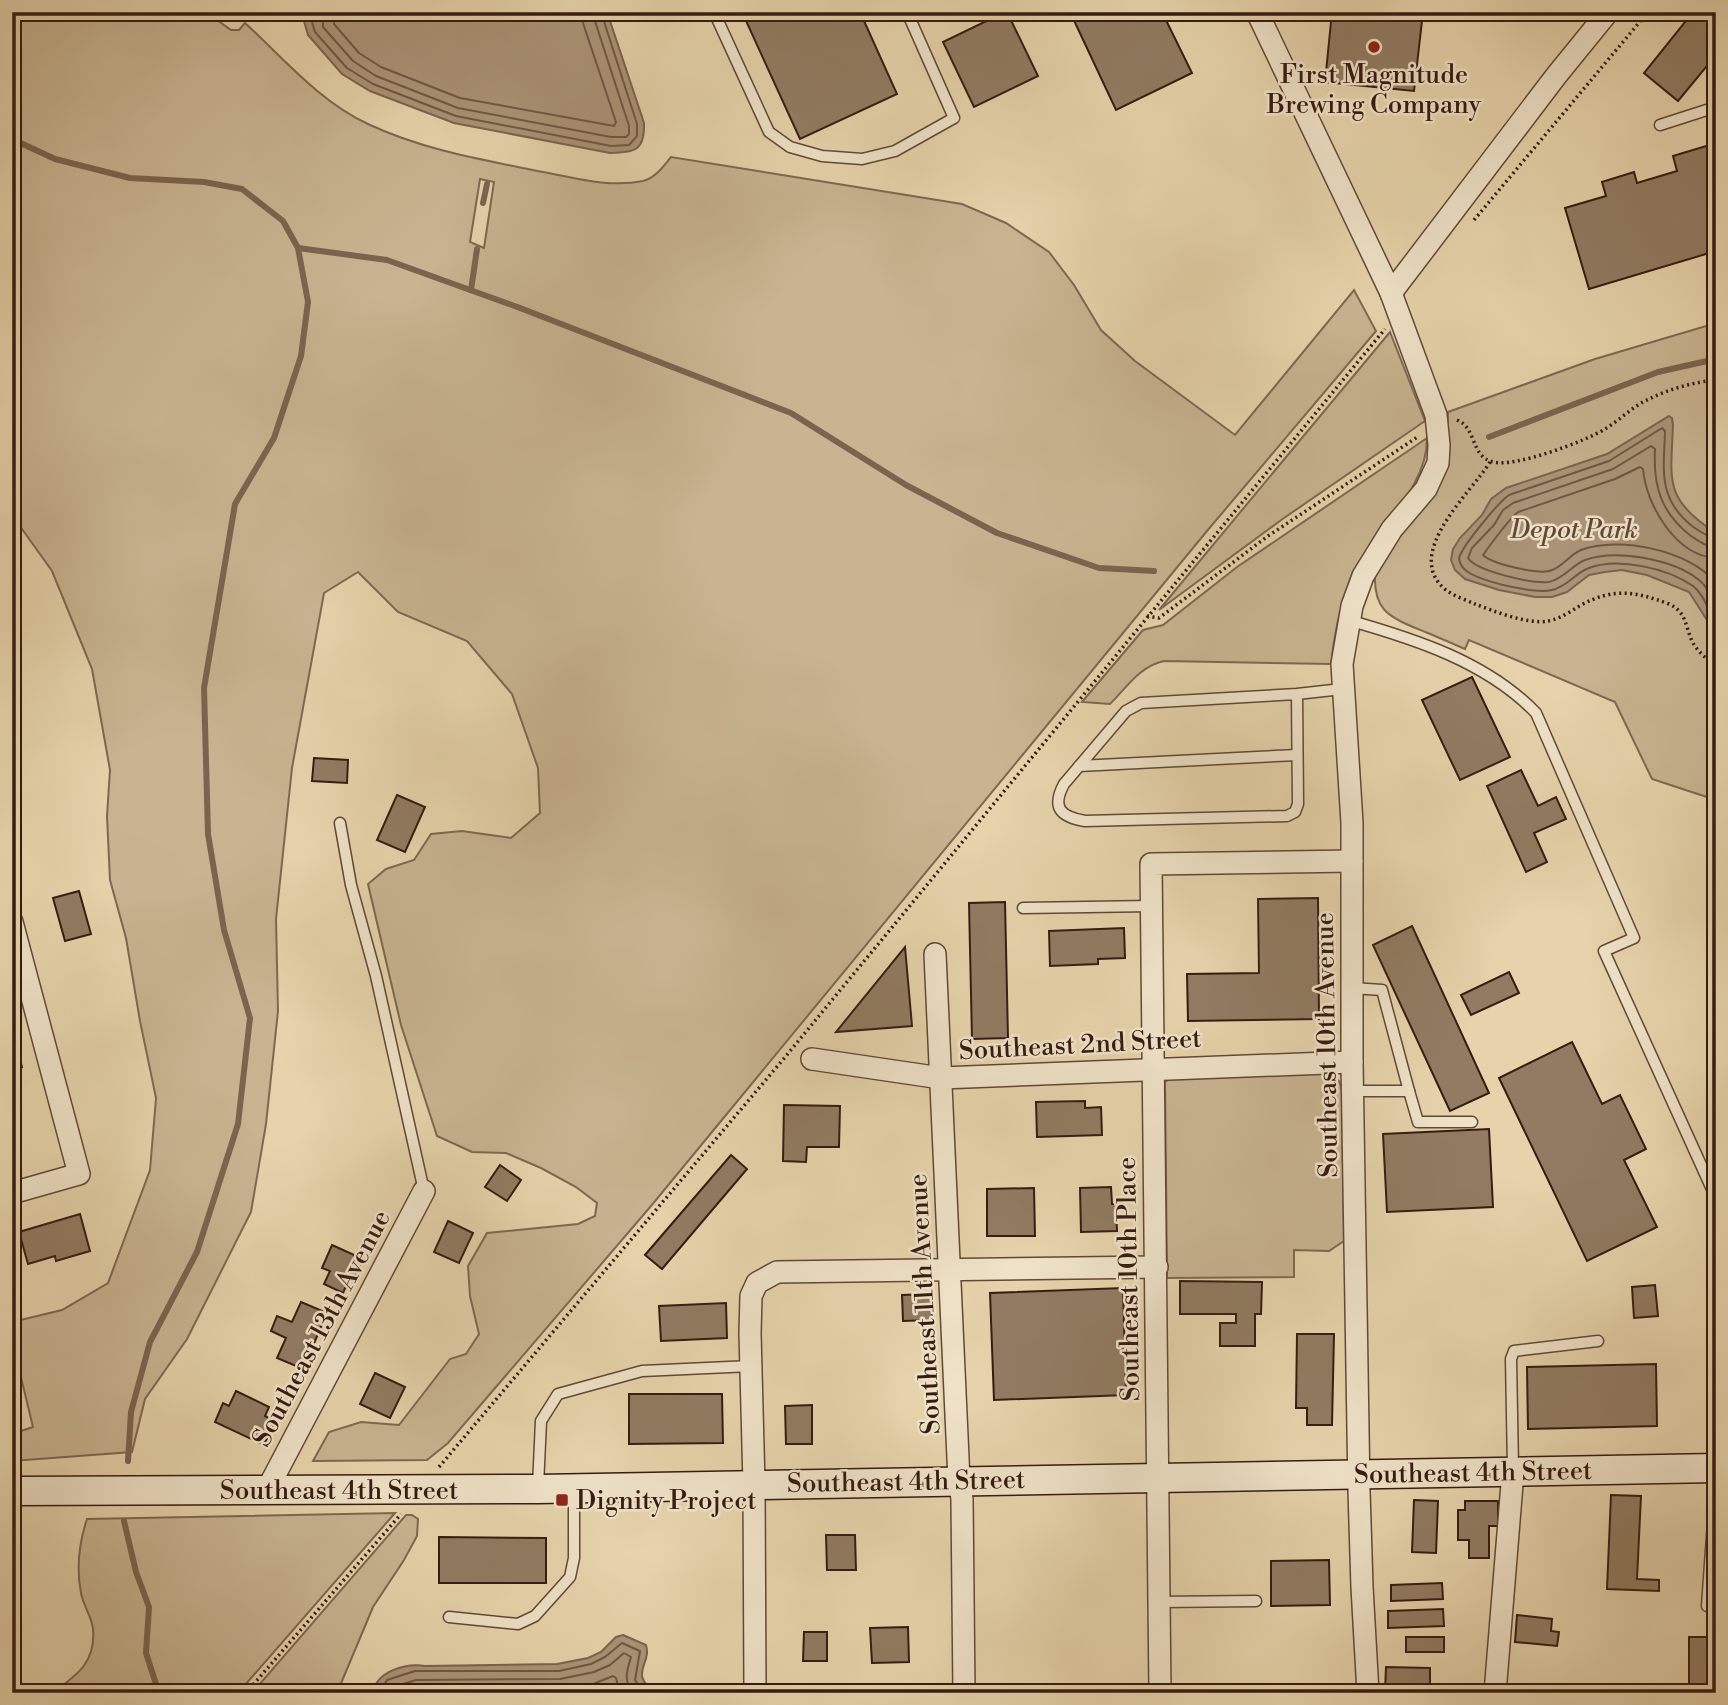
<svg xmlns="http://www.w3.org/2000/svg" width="1728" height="1705" font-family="'Libre Bodoni',serif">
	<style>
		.green { fill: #c8b491; stroke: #7e6852; stroke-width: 2; fill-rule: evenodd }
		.water { fill: #aa9477; stroke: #7b644f; stroke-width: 2 }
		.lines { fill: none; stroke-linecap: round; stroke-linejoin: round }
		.shore { stroke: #705844; stroke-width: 2 }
		.stream { stroke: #7b644f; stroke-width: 6 }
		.building { fill: #917b62; stroke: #351b12; stroke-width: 2 }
		.lane-casing { stroke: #614938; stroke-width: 13 }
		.street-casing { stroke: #614938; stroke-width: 24 }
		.secondary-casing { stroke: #351b12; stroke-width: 31 }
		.path { stroke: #351b12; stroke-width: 3.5; stroke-dasharray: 2 3.5; stroke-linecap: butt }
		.lane { stroke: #efe2c8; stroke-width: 10 }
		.street { stroke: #efe2c8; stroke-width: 21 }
		.secondary { stroke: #efe2c8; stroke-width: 28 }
		.poi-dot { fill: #8f2418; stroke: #efe2c8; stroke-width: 2.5 }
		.labels { text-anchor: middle; stroke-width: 5; stroke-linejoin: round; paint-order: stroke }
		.poi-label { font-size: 26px; fill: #351b12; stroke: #efe2c8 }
		.park-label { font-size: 26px; font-style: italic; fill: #614938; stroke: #efe2c8 }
		.street-label { font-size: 26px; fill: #351b12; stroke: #efe2c8 }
	</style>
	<rect width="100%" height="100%" fill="#e6d3ab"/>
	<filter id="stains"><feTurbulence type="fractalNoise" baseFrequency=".00286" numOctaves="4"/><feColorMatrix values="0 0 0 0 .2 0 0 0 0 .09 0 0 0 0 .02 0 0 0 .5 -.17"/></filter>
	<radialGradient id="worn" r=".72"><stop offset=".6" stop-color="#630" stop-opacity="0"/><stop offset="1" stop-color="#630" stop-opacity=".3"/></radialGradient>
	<g class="green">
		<path d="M12,12H206L231,30H239L245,23C283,58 320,102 368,124C423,150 484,160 543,172C575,178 610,188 643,181C655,178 664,166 671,157L962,204L1006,223L1049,252L1074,285L1101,330L1135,361L1235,435L1354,290L1376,331L1207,531L651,1206L448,1443L427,1460L313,1461L329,1432L361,1422L399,1425L450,1359L466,1354L479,1334L470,1296L468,1266L487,1233L578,1224L595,1216L597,1203L576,1187L541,1168L506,1153L472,1152L437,1136L401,1025L368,884L386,869L414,860L431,834L462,831L511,838L540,813L538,768L512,694L467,641L398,612L358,572L324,593L292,768L276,919L278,1011L266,1124L251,1212L187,1339L145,1399L132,1452L12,1461V1434L33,1427L12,1340V1322L62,1310L108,1283L150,1170L156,1098L140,1021L126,938L110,880L107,816L110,770L92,669L52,571L12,515ZM480,179L494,182L484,248L470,242Z"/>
		<path d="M1716,323V800L1652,779L1615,702L1469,640L1465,649C1449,642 1433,635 1418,629C1387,617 1373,608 1375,572L1447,442L1448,412L1595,359Z"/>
		<path d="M1390,332L1425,421L1284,518L1159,610Z"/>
		<path d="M1427,438C1428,486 1380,525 1358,565C1341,597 1335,629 1331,664L1164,661C1140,666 1127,687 1110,704L1082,702L1143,630L1163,625L1237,567Z"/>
		<path d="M1327,1073L1339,1081L1342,1090L1344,1241L1329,1251L1294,1250V1277L1167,1278L1165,1082L1172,1077Z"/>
		<path d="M395,1513L238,1693H52C76,1676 96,1663 93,1629C92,1617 83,1605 81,1593C76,1567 79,1543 87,1519Z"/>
		<path d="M406,1515H412L418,1519L417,1536L404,1560L373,1607L337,1693H252Z"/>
	</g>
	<g class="water">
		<path d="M309,12H607L644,123C645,151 635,152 610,153L454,123L370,91L342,74L308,35L304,21Z"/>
		<path d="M1669,416L1672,418L1673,425C1671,480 1663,499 1716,533V634L1689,592L1647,575L1622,570L1605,572L1589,575L1567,592L1552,597H1535L1499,590L1465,579L1455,570L1451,560L1453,549L1460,538L1482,515L1491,499L1506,488L1607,454Z"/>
		<path d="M623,1635L646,1645C650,1658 641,1665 642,1676C643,1682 649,1687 651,1693H373C376,1671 406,1663 425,1666L557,1664L588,1658L601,1652L616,1637Z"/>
	</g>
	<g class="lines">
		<g class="shore">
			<path d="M314,12L312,22L315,32L347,68L373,84L456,116L611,146L629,145L637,136V124L601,12"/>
			<path d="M323,12V27L353,61L376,76L458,108L611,137H626L629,134V126L592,12"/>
			<path d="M334,12V24L359,53L381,67L460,98L614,126L616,122L583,23L582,12"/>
			<path d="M1716,538C1707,537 1699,531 1692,526C1657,498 1664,469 1665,431L1662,428L1609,461L1509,495C1499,502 1460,548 1459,559C1460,564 1463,569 1468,572C1483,582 1534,594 1552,590C1567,587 1575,573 1589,568C1618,557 1667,568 1693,586C1704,594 1708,611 1716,622"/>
			<path d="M1716,547C1706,547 1699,541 1691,536C1661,513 1653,486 1655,449L1651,446L1613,469L1513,503L1503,510L1494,525L1472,548L1468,558C1476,571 1532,584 1549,582C1564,579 1572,565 1585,560C1617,549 1673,559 1699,580C1708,587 1711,597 1716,607"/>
			<path d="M1716,558C1676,556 1646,505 1643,469L1640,467L1615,479L1518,512C1510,518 1490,545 1483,555C1492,564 1536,574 1549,571C1562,568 1569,555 1581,550C1620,536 1689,550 1716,583"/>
			<path d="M380,1693L387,1680L415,1671H559L591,1664L605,1657L622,1643L640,1651L635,1680L644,1693"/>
			<path d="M389,1693L393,1687L416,1680L560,1679L594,1672L610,1665L624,1653L631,1657C627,1670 623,1681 633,1693"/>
			<path d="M412,1693L559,1690L593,1684L613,1676L616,1678L620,1693"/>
		</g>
		<g class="stream">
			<path d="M12,139L55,159L130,178L204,182L242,189L283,221L298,248L308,302L301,356L274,438L235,504L204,688L208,834L224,930L250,1018L238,1124L197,1252L150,1342L131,1412L128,1461"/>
			<path d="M483,203L487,184"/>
			<path d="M298,248L387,260L520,308L791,413L906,485L997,533L1099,568L1154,571"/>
			<path d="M471,290L477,249"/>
			<path d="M1489,437L1658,372L1716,359"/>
			<path d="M124,1521L136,1572L149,1607L146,1653L157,1687L161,1693"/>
		</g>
	</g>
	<g class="building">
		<path d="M742,12H860L897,94L800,139Z"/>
		<path d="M1005,12H1007L1038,76L974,107L943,42Z"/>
		<path d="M1070,12H1162L1192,73L1116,110Z"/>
		<path d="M1332,12H1423L1414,91L1325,82Z"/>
		<path d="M1693,12H1716V55L1678,101L1644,73Z"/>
		<path d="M1716,143V251L1589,289L1565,208L1606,196L1602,182L1634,172L1637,183L1677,171L1673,156Z"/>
		<path d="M1472,677L1510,757L1460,780L1422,700Z"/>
		<path d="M314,758L348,760L347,783L312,781Z"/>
		<path d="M1521,770L1538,806L1556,797L1566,819L1534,833L1547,862L1526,872L1487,786Z"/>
		<path d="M397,795L425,807L405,852L377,840Z"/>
		<path d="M79,891L91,934L65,941L53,898Z"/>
		<path d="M1318,898L1319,1019L1188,1021L1187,974L1259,973L1258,899Z"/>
		<path d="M1005,902L1008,1038L972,1039L969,903Z"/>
		<path d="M1412,926L1489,1093L1450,1111L1373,945Z"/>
		<path d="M1124,928L1125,958L1098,959V964L1050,966L1049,931Z"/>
		<path d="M905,947L912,1026L836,1032Z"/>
		<path d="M1509,972L1519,993L1471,1015L1461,995Z"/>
		<path d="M12,1030L22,1067L12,1070Z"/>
		<path d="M1572,1042L1602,1104L1620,1095L1646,1149L1624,1160L1657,1227L1587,1261L1499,1078Z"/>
		<path d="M1085,1101V1108L1101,1107L1102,1135L1037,1137L1036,1102Z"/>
		<path d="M784,1105L840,1106L839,1147H807L806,1162L783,1161Z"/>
		<path d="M1489,1129L1493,1207L1387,1212L1383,1134Z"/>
		<path d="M731,1155L747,1169L662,1269L645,1255Z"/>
		<path d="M500,1165L521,1180L507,1201L485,1187Z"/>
		<path d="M1111,1187L1112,1204H1116L1117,1231L1081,1232L1080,1188Z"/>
		<path d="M1034,1188L1035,1236H987V1189Z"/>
		<path d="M80,1214L90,1251L56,1261L55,1256L28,1264L19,1232Z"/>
		<path d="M448,1221L473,1233L459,1263L434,1252Z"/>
		<path d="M332,1245L363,1259L353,1281L349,1279L343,1293L324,1284L330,1271L322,1268Z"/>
		<path d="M1180,1281L1262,1282L1261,1314H1255V1346H1220V1323H1236V1314H1180Z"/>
		<path d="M1655,1285L1658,1316L1634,1318L1632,1287Z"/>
		<path d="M1123,1288L1126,1395L994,1400L990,1293Z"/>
		<path d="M931,1294L932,1320L903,1321L902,1295Z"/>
		<path d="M301,1302L327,1313L303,1369L277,1358L286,1338L271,1331L277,1316L292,1322Z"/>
		<path d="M726,1303L727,1338L661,1341L659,1306Z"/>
		<path d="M1297,1334H1334L1332,1425H1307V1408H1296Z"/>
		<path d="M1656,1364L1657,1426L1528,1429L1527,1367Z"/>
		<path d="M375,1373L405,1387L390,1418L360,1404Z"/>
		<path d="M236,1391L269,1407L265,1416L275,1421L264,1445L215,1422L223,1403L229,1406Z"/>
		<path d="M12,1393L20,1418L12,1420Z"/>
		<path d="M629,1394H722L723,1443L629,1444Z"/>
		<path d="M812,1405V1444H786L785,1406Z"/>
		<path d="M1611,1495L1641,1496L1637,1579L1659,1580V1591L1607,1589Z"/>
		<path d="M1414,1500L1438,1501L1436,1553L1412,1552Z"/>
		<path d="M1465,1501H1498V1526H1489V1558H1469V1540H1458V1510H1465Z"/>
		<path d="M826,1535H855L856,1570H827Z"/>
		<path d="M439,1537L546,1538V1583H439Z"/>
		<path d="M1329,1560L1330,1605L1271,1606V1561Z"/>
		<path d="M1442,1583L1443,1599L1391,1601V1585Z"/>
		<path d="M1443,1609L1444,1626L1388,1628V1611Z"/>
		<path d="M1517,1615L1552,1619L1551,1631L1559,1632L1557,1646L1515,1642Z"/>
		<path d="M908,1627L909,1662L872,1663L870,1628Z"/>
		<path d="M804,1632H827V1661H803Z"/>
		<rect x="1406" y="1637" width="38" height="15"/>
		<rect x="1689" y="1637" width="27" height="53"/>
		<path d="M1386,1667L1430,1668V1692L1385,1691Z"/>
		<path d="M891,1685V1693H803V1688Z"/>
	</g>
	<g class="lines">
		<g class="lane-casing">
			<g id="lane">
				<path d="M714,12L769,132L790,147L822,156L862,159L895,151L954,118L907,12"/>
				<path d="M1660,125L1716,107"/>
				<path d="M1348,620C1415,639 1487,662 1536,713L1634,938L1604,951L1716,1198"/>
				<path d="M1297,694L1298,804L1295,812L1287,816L1085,821C1061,817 1051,808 1064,784L1126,711L1141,703L1297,694L1342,689"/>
				<path d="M1079,766L1297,755"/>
				<path d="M340,823L351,885L376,976L424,1191"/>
				<path d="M1023,908L1151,906"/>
				<path d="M1352,988L1382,990L1409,1091H1354"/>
				<path d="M1409,1091L1418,1122H1472"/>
				<path d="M1513,1469L1511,1359L1514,1351L1598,1341"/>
				<path d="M538,1486L541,1421L558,1394L642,1371L751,1366"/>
				<path d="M1159,1602L1256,1601"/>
				<path d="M1707,1606L1716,1480"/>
				<path d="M449,1617L518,1624L535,1616L570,1577L574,1558V1491"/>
			</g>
		</g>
		<g class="street-casing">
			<g id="street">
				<path d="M1257,12L1391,293L1436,415L1439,445L1438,463L1426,489L1392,529L1363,576L1352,606L1342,664L1352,823V1062L1359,1491L1362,1587L1368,1693"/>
				<path d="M1391,293L1556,76L1608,12"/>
				<path d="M12,922L79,1174L12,1193"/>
				<path d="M935,954L959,1480L962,1499L964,1693"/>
				<path d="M812,1059L941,1078L1352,1062"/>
				<path d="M267,1490L424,1191"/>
				<path d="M755,1693L754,1484L750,1333L751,1296L757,1283L777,1272L1157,1267"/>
				<path d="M1160,1693L1151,864L1352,861"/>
				<path d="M1495,1693L1513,1472"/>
			</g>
		</g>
		<g class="secondary-casing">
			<path id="secondary" d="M12,1491L538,1489L1716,1468"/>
		</g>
		<g class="path">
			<path d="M1474,220L1648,12"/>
			<path d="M1457,420C1477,428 1470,456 1493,462C1514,468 1586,441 1605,429C1620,420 1633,406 1649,399C1669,389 1694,382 1716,380"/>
			<path d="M1716,421L1711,451L1716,472"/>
			<path d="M1490,462C1472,492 1401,554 1446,590C1454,596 1466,600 1475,604C1493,611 1529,625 1548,621C1560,619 1571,611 1581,605C1613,588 1635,591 1669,604C1687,612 1685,627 1693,643C1698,652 1708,660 1716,666"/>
			<path d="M1147,616L1159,618L1268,536L1419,436"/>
			<path d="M439,1467L786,1056L1385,329"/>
			<path d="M246,1693L401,1514"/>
		</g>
		<use href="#lane" class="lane"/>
		<use href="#street" class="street"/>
		<use href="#secondary" class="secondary"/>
	</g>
	<g class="poi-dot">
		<circle cx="1374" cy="47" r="7"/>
		<rect x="555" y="1493" width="14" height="14" rx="3.5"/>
	</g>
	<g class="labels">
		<g class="poi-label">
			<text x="1374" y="83">First Magnitude<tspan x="1374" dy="30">Brewing Company</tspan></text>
			<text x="576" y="1509" text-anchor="start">Dignity Project</text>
		</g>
		<g class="park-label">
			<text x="1574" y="538">Depot Park</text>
		</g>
		<g class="street-label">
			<text transform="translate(1080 1044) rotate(-3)" y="9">Southeast 2nd Street</text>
			<text transform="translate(1326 1045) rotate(-91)" y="9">Southeast 10th Avenue</text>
			<text transform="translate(1128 1279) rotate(-91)" y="9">Southeast 10th Place</text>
			<text transform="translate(924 1304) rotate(-93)" y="9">Southeast 11th Avenue</text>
			<text transform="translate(321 1328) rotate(-62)" y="9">Southeast 13th Avenue</text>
			<text transform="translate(1473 1472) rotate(-1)" y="9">Southeast 4th Street</text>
			<text transform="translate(906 1481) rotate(-1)" y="9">Southeast 4th Street</text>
			<text x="339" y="1499">Southeast 4th Street</text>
		</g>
	</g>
	<rect width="1728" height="1705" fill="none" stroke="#e6d3ab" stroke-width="42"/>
	<rect x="14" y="14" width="1700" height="1677" fill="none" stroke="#351b12" stroke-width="3.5"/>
	<rect x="21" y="21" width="1686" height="1663" fill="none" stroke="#351b12" stroke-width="2"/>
	<rect width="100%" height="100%" filter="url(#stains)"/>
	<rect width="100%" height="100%" fill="url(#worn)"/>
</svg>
